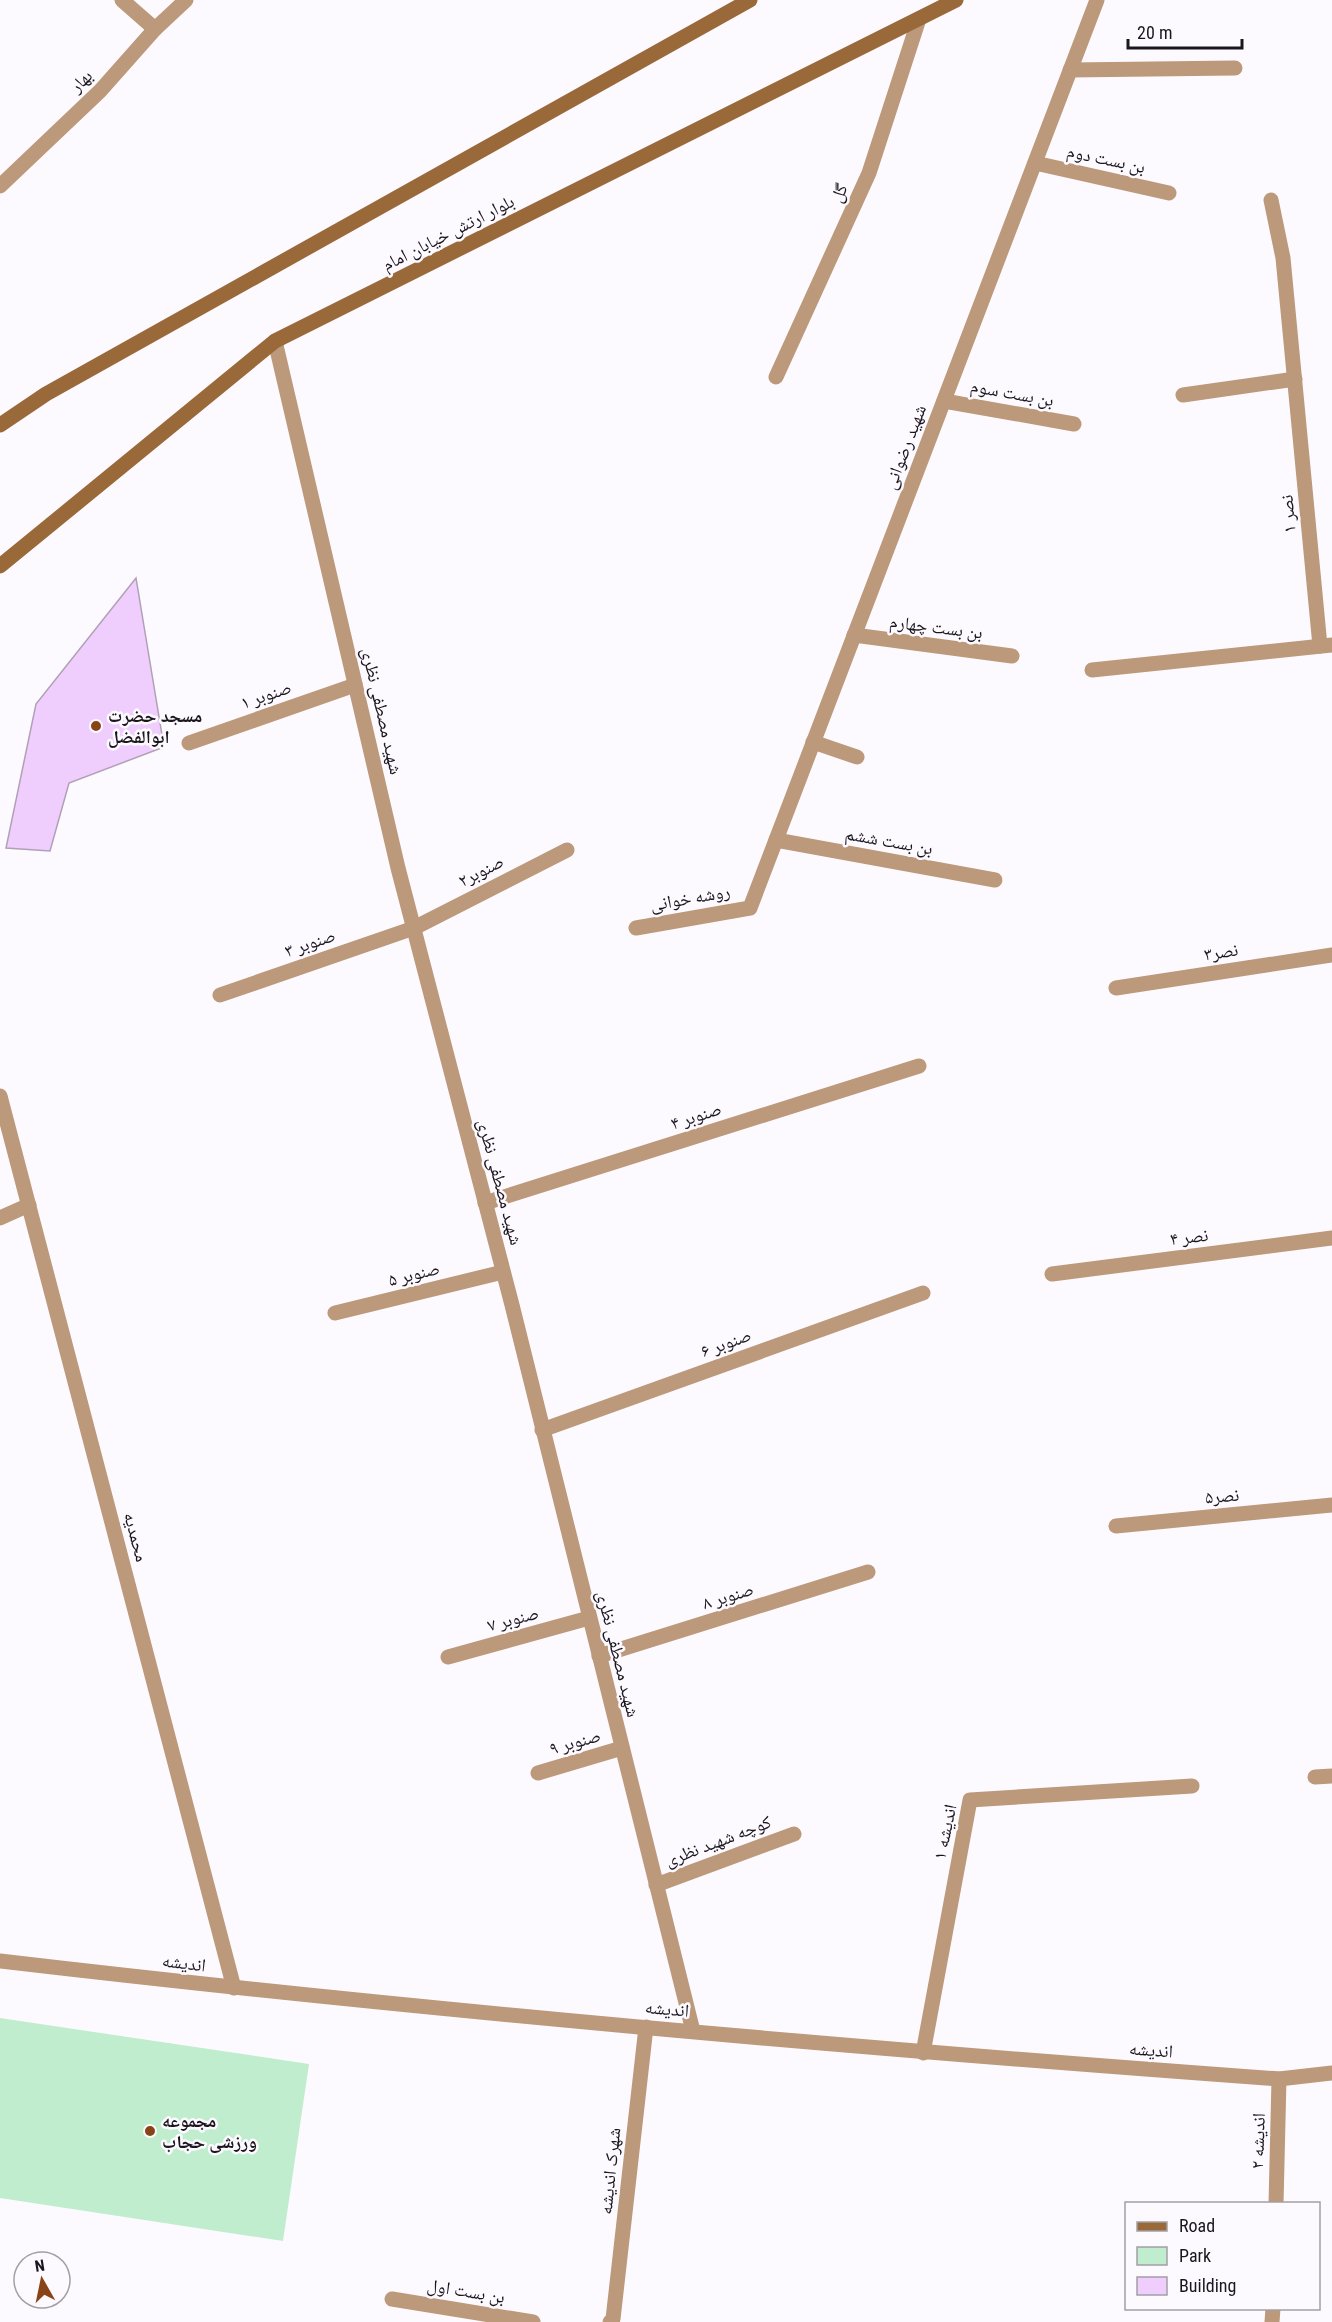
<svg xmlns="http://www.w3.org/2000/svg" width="1332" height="2322" font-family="'Roboto Condensed','Noto Naskh Arabic',sans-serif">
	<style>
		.green { fill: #bfedce }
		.building { fill: #efcefd; stroke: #b0a0b6; stroke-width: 1.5 }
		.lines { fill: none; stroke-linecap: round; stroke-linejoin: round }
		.lane { stroke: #bc997b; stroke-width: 15 }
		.street { stroke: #bc997b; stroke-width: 15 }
		.secondary { stroke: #9a693a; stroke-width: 15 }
		.poi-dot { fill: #884417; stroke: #fdfaff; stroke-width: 2 }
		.labels { text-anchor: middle; stroke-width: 5; stroke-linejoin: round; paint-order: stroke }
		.street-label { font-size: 18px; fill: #1b161e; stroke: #fdfaff }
		.poi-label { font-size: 18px; font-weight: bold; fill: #1b161e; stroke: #fdfaff; text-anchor: start }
	</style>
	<rect width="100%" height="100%" fill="#fdfaff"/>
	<path class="green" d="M0,2018L309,2064L283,2241L0,2198Z"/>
	<path class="building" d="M136,578L164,747L69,783L50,851L6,848L36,704Z"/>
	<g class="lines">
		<g class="lane">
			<path d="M1070,70L1235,68"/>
			<path d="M1035,163L1169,193"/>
			<path d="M944,401L1074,424"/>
			<path d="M854,635L1012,656"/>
			<path d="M813,742L857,757"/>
			<path d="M189,743L355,685"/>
			<path d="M776,840L995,880"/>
		</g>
		<g class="street">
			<path d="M122,0L155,29"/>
			<path d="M0,186L100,91L155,29L186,0"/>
			<path d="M1271,200L1283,258L1320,646"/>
			<path d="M275,341L398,868L512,1305L693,2031"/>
			<path d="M776,377L869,173L919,19"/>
			<path d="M1183,395L1295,379"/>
			<path d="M1092,670L1332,645"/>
			<path d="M636,928L750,908L1097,0"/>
			<path d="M1116,988L1332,955"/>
			<path d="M220,995L414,928L567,850"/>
			<path d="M0,1096L234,1988"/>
			<path d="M485,1203L919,1066"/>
			<path d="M0,1218L29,1205"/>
			<path d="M1052,1274L1332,1238"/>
			<path d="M335,1313L503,1272"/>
			<path d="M542,1430L923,1293"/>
			<path d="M1116,1526L1332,1505"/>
			<path d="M599,1656L868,1572"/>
			<path d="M448,1657L589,1618"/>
			<path d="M538,1773L622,1748"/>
			<path d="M1315,1777L1332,1776"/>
			<path d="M656,1885L794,1834"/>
			<path d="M0,1961C425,2011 852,2048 1279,2079L1332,2073"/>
			<path d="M923,2053L970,1800L1192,1786"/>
			<path d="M1276,2204L1279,2079"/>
			<path d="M392,2299L533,2322"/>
			<path d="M610,2322L613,2319L646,2027"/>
			<path d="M1272,2322L1273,2308"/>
		</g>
		<g class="secondary">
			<path d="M0,425L46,394L750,0"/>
			<path d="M0,566L275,341L956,0"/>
		</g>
	</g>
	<g class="poi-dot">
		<circle cx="96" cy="726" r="6"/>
		<circle cx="150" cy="2131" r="6"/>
	</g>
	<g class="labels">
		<g class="street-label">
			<text transform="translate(81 81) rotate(-45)" y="6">بهار</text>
			<text transform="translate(1106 159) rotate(12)" y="6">بن بست دوم</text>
			<text transform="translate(839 193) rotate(-65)" y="6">گل</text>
			<text transform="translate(448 233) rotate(-27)" y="6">بلوار ارتش خیابان امام</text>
			<text transform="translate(1012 393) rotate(10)" y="6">بن بست سوم</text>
			<text transform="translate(905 447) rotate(-69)" y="6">شهید رضوانی</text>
			<text transform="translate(1288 514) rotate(-95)" y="6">نصر ۱</text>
			<text transform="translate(936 627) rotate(7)" y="6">بن بست چهارم</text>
			<text transform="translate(266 695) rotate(-19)" y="6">صنوبر ۱</text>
			<text transform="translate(382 711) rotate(77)" y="6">شهید مصطفی نظری</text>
			<text transform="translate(889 841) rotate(10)" y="6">بن بست ششم</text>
			<text transform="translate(481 871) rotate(-27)" y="6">صنوبر۲</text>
			<text transform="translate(690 898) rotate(-10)" y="6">روشه خوانی</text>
			<text transform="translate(310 943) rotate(-19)" y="6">صنوبر ۳</text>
			<text transform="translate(1221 952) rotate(-9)" y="6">نصر۳</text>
			<text transform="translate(696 1116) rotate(-18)" y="6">صنوبر ۴</text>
			<text transform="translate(500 1182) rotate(75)" y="6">شهید مصطفی نظری</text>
			<text transform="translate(1189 1237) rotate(-7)" y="6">نصر ۴</text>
			<text transform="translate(414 1274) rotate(-14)" y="6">صنوبر ۵</text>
			<text transform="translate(726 1343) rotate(-20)" y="6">صنوبر ۶</text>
			<text transform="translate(1222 1496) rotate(-5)" y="6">نصر۵</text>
			<text transform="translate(136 1537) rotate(75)" y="6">محمدیه</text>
			<text transform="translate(728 1596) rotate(-17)" y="6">صنوبر ۸</text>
			<text transform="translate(513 1619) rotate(-15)" y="6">صنوبر ۷</text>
			<text transform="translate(618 1654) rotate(76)" y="6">شهید مصطفی نظری</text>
			<text transform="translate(575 1742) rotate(-16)" y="6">صنوبر ۹</text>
			<text transform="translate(945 1832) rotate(-78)" y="6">اندیشه ۱</text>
			<text transform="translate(718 1841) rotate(-21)" y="6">کوچه شهید نظری</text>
			<text transform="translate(184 1963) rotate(7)" y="6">اندیشه</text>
			<text transform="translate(667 2009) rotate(5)" y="6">اندیشه</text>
			<text transform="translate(1151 2050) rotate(4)" y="6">اندیشه</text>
			<text transform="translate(1258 2141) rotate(-88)" y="6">اندیشه ۲</text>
			<text transform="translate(610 2171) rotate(-84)" y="6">شهرک اندیشه</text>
			<text transform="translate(466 2291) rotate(9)" y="6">بن بست اول</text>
		</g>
		<g class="poi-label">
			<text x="108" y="722">مسجد حضرت<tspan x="108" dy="21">ابوالفضل</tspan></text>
			<text x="162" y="2127">مجموعه<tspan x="162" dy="21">ورزشی حجاب</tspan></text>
		</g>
	</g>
	<rect x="1125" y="2202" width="195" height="108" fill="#fdfaff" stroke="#a39fa5" stroke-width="1.5"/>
	<rect x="1137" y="2222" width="30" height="9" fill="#9a693a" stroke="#a39fa5" stroke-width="1.5"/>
	<text x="1179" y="2232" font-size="18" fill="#1b161e">Road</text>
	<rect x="1137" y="2247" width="30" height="18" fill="#bfedce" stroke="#a39fa5" stroke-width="1.5"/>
	<text x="1179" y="2262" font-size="18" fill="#1b161e">Park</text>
	<rect x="1137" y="2277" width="30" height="18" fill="#efcefd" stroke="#a39fa5" stroke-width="1.5"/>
	<text x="1179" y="2292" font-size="18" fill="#1b161e">Building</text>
	<g transform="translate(42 2280) rotate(351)"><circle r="28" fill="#fdfaff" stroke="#a39fa5" stroke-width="1.5"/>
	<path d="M0-4.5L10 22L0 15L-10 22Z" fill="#884417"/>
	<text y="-9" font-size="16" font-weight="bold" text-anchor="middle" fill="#1b161e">N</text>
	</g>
	<path d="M1128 39v9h114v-9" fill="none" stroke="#1b161e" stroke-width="3"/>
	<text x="1137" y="39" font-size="18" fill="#1b161e" stroke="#fdfaff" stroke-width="4.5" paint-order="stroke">20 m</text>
</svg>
